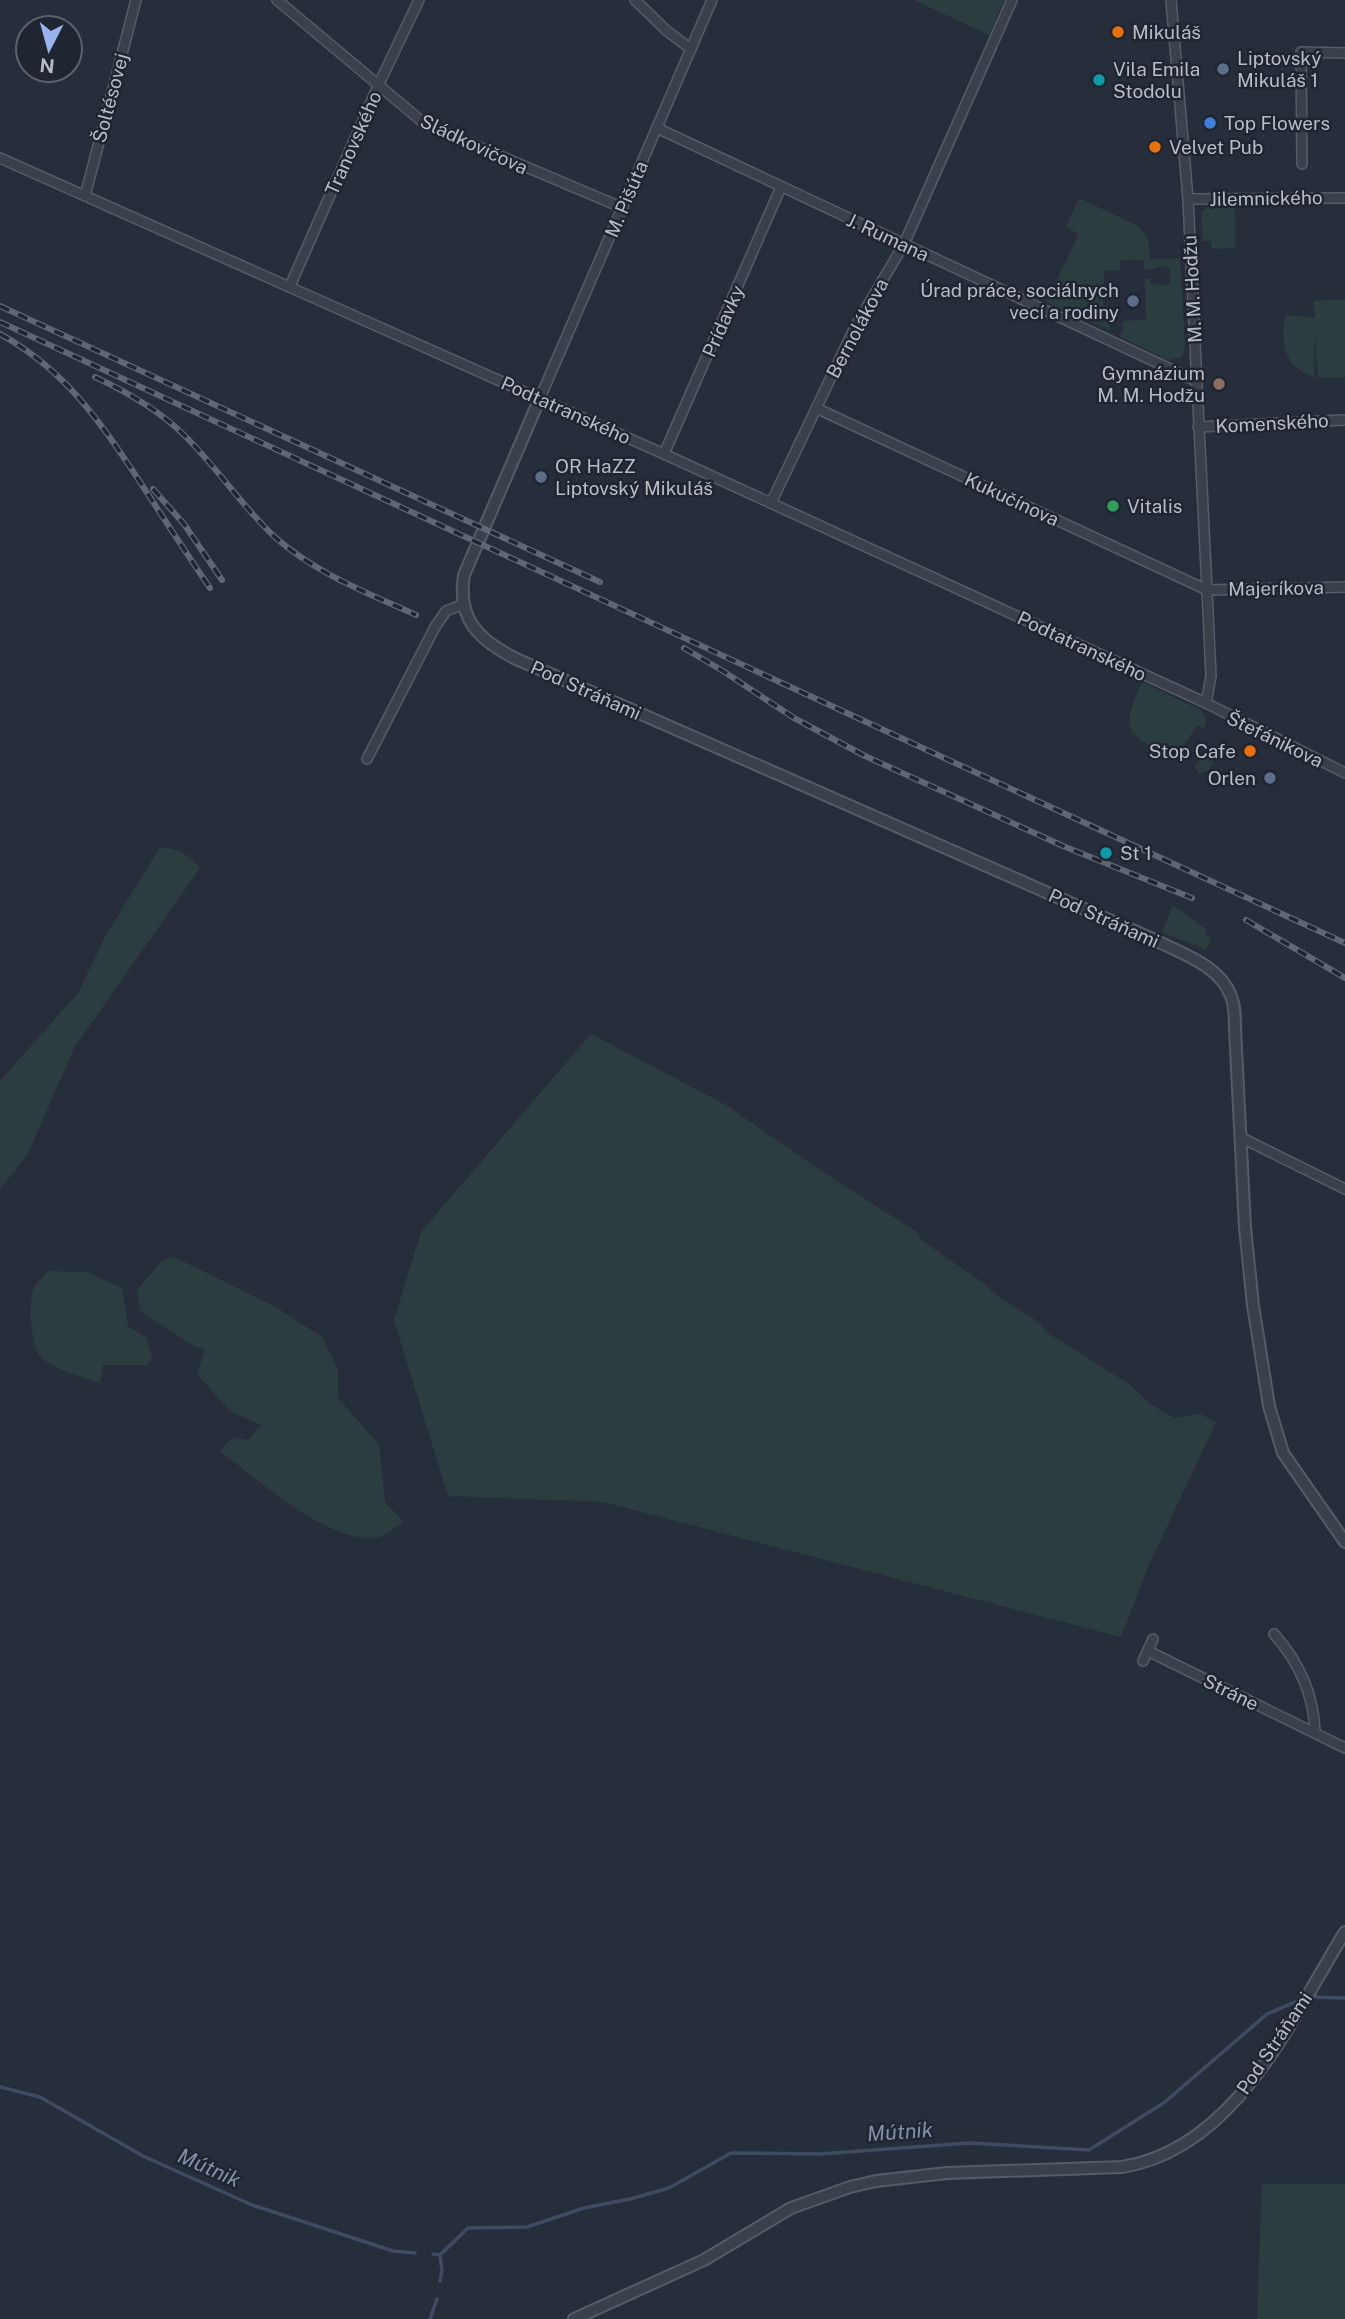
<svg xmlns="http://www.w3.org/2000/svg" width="1345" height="2319" font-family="'Public Sans',sans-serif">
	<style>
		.green { fill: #2c3d40 }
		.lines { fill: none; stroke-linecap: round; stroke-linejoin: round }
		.stream { stroke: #3f4b62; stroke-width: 3.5 }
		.minor-casing { stroke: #565c67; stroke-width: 12 }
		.tertiary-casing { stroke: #565c67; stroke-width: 14 }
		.minor { stroke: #3b414c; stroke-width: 9 }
		.tertiary { stroke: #3b414c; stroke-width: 10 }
		.rail-casing { stroke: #5f6674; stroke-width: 6 }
		.rail { stroke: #202631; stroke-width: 3.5; stroke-dasharray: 10; stroke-linecap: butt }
		.food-dot { fill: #e8710a; stroke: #202631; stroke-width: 2.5 }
		.service-dot { fill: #5c6f8a; stroke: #202631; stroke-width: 2.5 }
		.culture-dot { fill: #0f9aa8; stroke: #202631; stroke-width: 2.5 }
		.shop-dot { fill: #3f7fe0; stroke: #202631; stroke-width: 2.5 }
		.education-dot { fill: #8d6e63; stroke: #202631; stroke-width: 2.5 }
		.leisure-dot { fill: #2e9e5b; stroke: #202631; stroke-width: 2.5 }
		.labels { text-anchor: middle; stroke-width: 5; stroke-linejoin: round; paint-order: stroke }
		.poi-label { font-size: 19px; fill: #b7bcc7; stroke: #202631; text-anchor: start }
		.street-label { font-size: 19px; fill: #b7bcc7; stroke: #202631 }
		.water-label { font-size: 21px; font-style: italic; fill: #8290ab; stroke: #202631 }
	</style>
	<rect width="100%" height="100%" fill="#272e3b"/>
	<g class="green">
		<path d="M914,0H1004L989,35Z"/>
		<path d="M1079,198L1138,226L1148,238L1150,259L1180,258L1185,348L1181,357L1169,360L1120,337V332H1123V321L1146,320L1145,279H1150L1151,284L1164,285L1170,284V268L1163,266L1145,271L1143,260H1121L1120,270L1104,271L1103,315L1111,319L1109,330L1046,302L1079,234L1066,227Z"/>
		<path d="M1211,204H1235V248L1212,249L1211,241H1203L1201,212Z"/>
		<path d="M1345,299V377L1318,378L1315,335L1314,377C1285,369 1279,341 1286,315L1315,318L1314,301Z"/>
		<path d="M1142,682L1201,710L1206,719L1205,729L1198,725L1184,744L1168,756C1123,732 1122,728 1142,682Z"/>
		<path d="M1208,752L1212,753L1213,763L1208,771L1199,774L1195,767L1200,758Z"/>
		<path d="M160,847C178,849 188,853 200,868L74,1048L28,1154L0,1189V1081L78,993L106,935Z"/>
		<path d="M1173,905L1207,930L1205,934L1211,938L1206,950L1162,932Z"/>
		<path d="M591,1034L726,1105L814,1166L918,1233L921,1240L985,1284L996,1295L1034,1319L1051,1335L1129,1384L1150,1404L1174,1418L1200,1414L1216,1422L1149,1565L1121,1637L603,1502L448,1496L394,1320L421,1232Z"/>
		<path d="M174,1257L274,1306L322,1337L338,1369V1398L379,1445L385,1502L404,1522C396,1527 384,1537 375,1538C326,1542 257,1479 220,1451L233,1437L248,1440L261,1425L230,1411L197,1374L205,1351L189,1343L141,1312L137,1290L162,1261Z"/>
		<path d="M48,1271L87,1272L122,1288L128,1326L146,1337L152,1357L147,1365H103L100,1383C81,1376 55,1371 40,1356C31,1348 28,1299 34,1288C37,1282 44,1276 48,1271Z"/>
		<path d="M1262,2184H1345V2319H1257Z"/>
	</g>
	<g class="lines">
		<g class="stream">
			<path d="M1311,1997L1345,1998"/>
			<path d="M0,2087L40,2097L143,2156L252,2205L393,2251L415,2253"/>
			<path d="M433,2254L440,2255L468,2228L527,2227L584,2208L630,2199L669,2188L731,2153L820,2154L969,2143L1089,2150L1165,2102L1267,2014L1300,2000"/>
			<path d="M440,2256L442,2270L440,2281"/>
			<path d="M430,2319L437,2299"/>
		</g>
		<g class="minor-casing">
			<g id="minor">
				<path d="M277,0L425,124L623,208"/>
				<path d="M635,0L667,31L691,49"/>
				<path d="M1171,0L1188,199L1207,590L1211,676L1206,703"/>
				<path d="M657,128L1196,381"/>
				<path d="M0,158L664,454L1206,703L1345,773"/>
				<path d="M1302,164L1301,52L1345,53"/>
				<path d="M85,196L136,0"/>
				<path d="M1188,199L1345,198"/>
				<path d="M290,286L378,86L419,0"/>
				<path d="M540,398L712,0"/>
				<path d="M816,408L1207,590L1345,587"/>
				<path d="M1198,427L1345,420"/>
				<path d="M664,454L781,187"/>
				<path d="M771,503L855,327L904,244L1012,0"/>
				<path d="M367,759L435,627L446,611L464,604"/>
				<path d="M1240,1137L1345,1189"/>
				<path d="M1274,1634C1299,1662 1314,1695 1315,1733"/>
				<path d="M1148,1651L1345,1748"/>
				<path d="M1143,1661L1153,1639"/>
			</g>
		</g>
		<g class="tertiary-casing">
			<g id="tertiary">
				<path d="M540,398L464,575C457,619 478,639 514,658L1157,941C1183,954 1220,966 1231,996C1235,1006 1235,1018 1235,1029L1245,1227L1253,1305L1269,1406L1283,1453L1345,1542"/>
				<path d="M574,2319L704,2260L791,2208L850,2187L876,2181L947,2173L1122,2167C1236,2149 1291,2019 1345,1932"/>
			</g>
		</g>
		<use href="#minor" class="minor"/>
		<use href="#tertiary" class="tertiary"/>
		<g class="rail-casing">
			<g id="rail">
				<path d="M0,306L600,582"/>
				<path d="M0,322L1345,943"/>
				<path d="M0,334C67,371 101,423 142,485C164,519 187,554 210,588"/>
				<path d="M95,377C127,392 159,410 184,435C217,467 242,507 276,538C317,574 368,593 416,615"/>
				<path d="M153,489L184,524L222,580"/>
				<path d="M684,648L723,671L794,718L865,756L1063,846L1192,898"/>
				<path d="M1246,920L1345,978"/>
			</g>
		</g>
		<use href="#rail" class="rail"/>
	</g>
	<g class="food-dot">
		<circle cx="1118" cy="32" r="7"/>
		<circle cx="1155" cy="147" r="7"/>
		<circle cx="1250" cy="751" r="7"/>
	</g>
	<g class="service-dot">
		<circle cx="1223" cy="69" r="7"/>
		<circle cx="1133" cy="301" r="7"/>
		<circle cx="541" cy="477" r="7"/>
		<circle cx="1270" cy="778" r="7"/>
	</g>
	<g class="culture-dot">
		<circle cx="1099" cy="80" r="7"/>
		<circle cx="1106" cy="853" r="7"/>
	</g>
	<circle class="shop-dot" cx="1210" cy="123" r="7"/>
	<circle class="education-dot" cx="1219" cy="384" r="7"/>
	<circle class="leisure-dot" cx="1113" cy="506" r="7"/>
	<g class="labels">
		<g class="poi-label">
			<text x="1132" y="39">Mikuláš</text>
			<text x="1237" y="65">Liptovský<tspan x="1237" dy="22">Mikuláš 1</tspan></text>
			<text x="1113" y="76">Vila Emila<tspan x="1113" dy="22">Stodolu</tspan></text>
			<text x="1224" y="130">Top Flowers</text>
			<text x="1169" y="154">Velvet Pub</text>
			<text x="1119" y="297" text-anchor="end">Úrad práce, sociálnych<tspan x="1119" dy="22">vecí a rodiny</tspan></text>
			<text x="1205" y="380" text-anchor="end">Gymnázium<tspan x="1205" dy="22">M. M. Hodžu</tspan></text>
			<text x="555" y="473">OR HaZZ<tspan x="555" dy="22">Liptovský Mikuláš</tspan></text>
			<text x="1127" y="513">Vitalis</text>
			<text x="1236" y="758" text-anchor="end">Stop Cafe</text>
			<text x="1256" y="785" text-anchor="end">Orlen</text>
			<text x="1120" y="860">St 1</text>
		</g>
		<g class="street-label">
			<text transform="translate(110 98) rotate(-75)" y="7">Šoltésovej</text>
			<text transform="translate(353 143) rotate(-66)" y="7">Tranovského</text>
			<text transform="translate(474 144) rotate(25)" y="7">Sládkovičova</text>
			<text transform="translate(1266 198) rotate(-1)" y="7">Jilemnického</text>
			<text transform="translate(626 199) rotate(-67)" y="7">M. Pišúta</text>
			<text transform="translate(888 237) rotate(25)" y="7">J. Rumana</text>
			<text transform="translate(1192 289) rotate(-93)" y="7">M. M. Hodžu</text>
			<text transform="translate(723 321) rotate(-66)" y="7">Prídavky</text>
			<text transform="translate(857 328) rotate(-62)" y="7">Bernolákova</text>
			<text transform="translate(566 410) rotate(24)" y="7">Podtatranského</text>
			<text transform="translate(1272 423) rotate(-3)" y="7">Komenského</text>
			<text transform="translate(1012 499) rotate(25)" y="7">Kukučínova</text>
			<text transform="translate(1276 588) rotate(-1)" y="7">Majeríkova</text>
			<text transform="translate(1082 646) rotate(25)" y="7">Podtatranského</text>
			<text transform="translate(586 690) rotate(24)" y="7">Pod Stráňami</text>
			<text transform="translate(1275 739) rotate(26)" y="7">Štefánikova</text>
			<text transform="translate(1104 918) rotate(24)" y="7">Pod Stráňami</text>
			<text transform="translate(1231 1692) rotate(26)" y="7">Stráne</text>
			<text transform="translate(1274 2043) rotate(-56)" y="7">Pod Stráňami</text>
		</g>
		<g class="water-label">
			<text transform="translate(900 2132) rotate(-4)" y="7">Mútnik</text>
			<text transform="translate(209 2168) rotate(24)" y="7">Mútnik</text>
		</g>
	</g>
	<g transform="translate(49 49) rotate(186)"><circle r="33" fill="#202631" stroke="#5c626d" stroke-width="2"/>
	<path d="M0-5L12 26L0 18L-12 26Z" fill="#97b2ec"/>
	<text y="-10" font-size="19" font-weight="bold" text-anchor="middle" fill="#b7bcc7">N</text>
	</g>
</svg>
